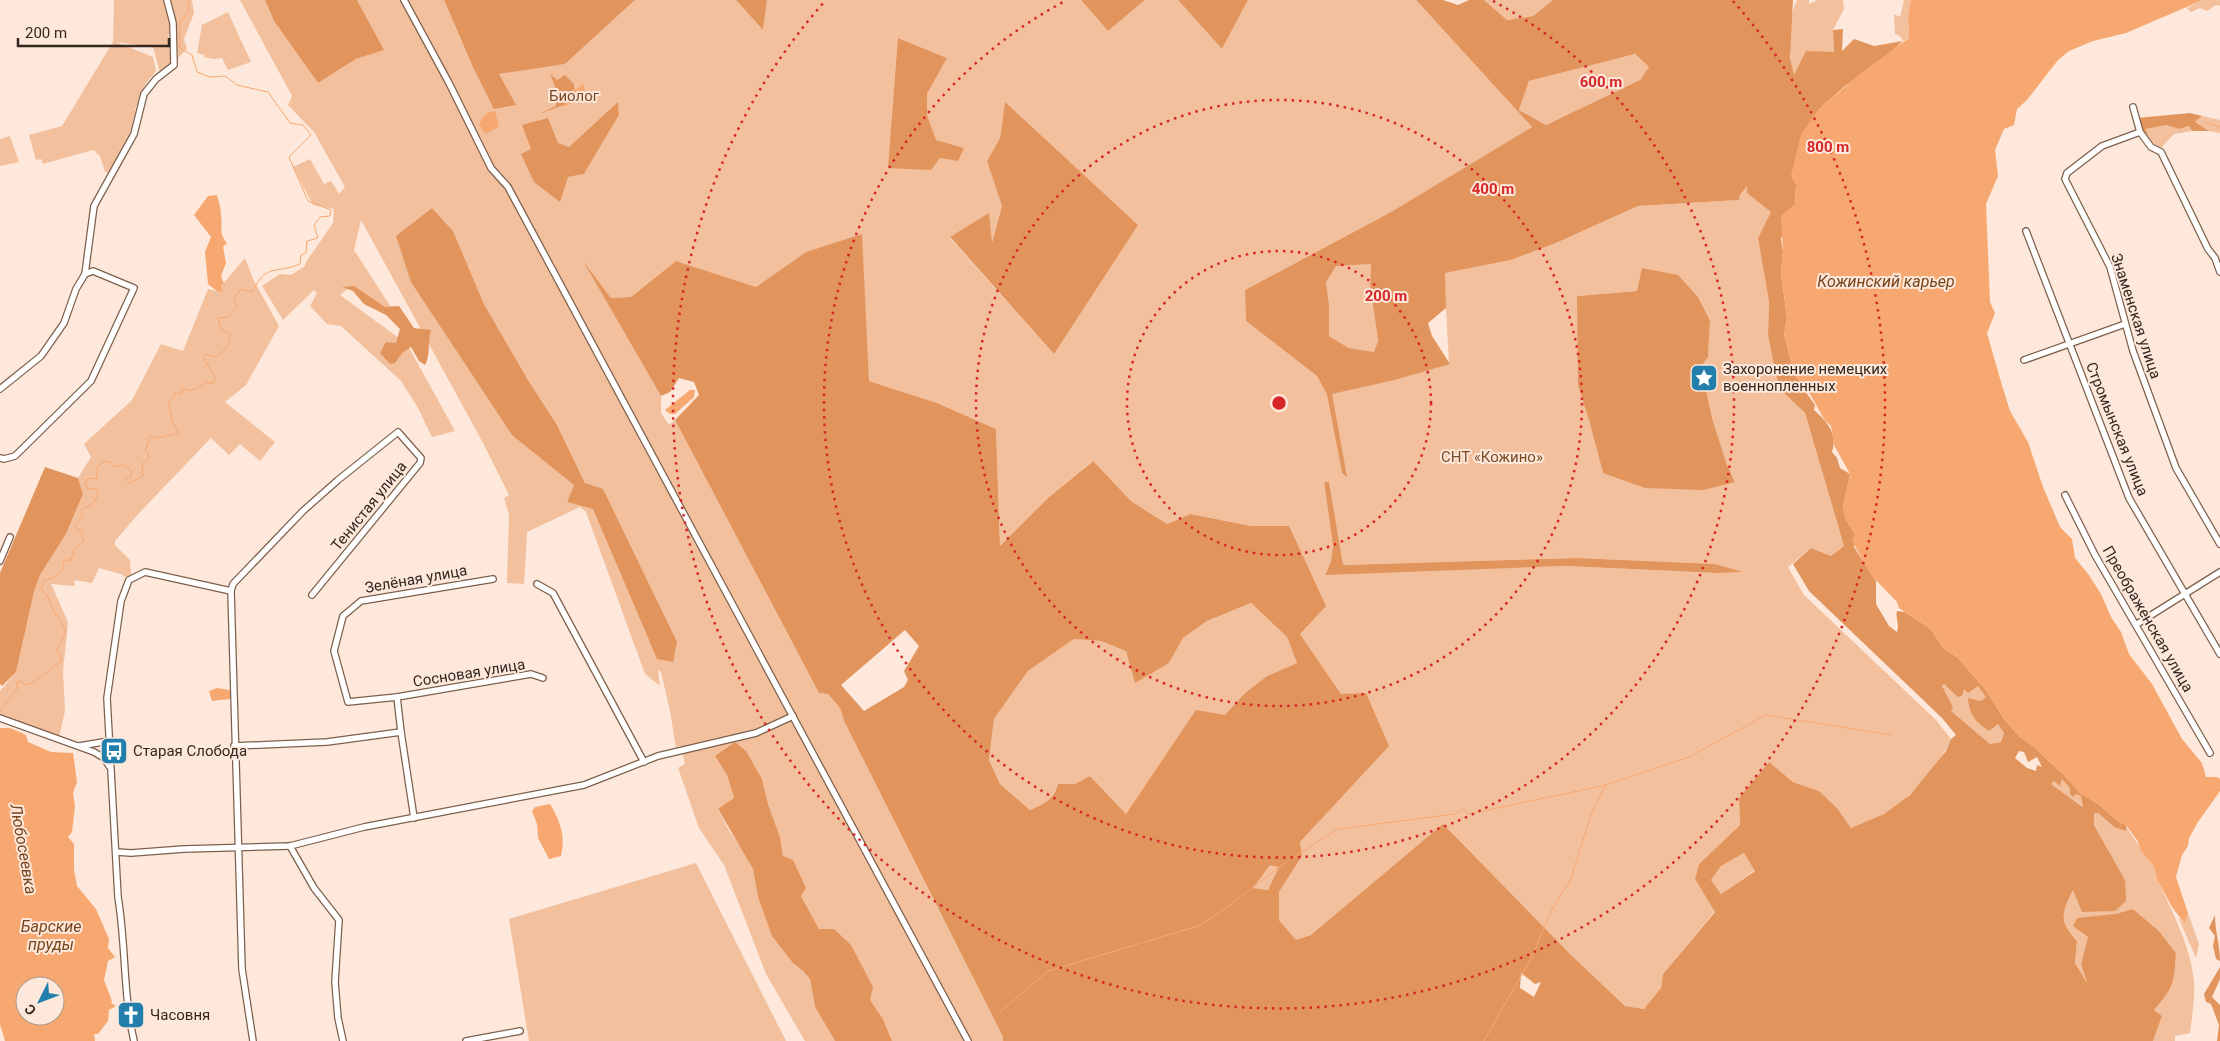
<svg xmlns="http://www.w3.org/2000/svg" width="2220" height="1041" font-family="Roboto,sans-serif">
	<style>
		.green { fill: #f3c09e; fill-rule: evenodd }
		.forest { fill: #e2945d; fill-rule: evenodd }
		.water { fill: #f7a870; fill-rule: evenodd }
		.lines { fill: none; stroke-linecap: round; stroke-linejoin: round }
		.stream { stroke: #f7a870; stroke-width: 1 }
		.minor-casing { stroke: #7d604c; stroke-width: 8 }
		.minor { stroke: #fff; stroke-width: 5.5 }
		.ring { fill: none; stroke: #d62828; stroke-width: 2.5; stroke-dasharray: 2.5 5 }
		.labels { text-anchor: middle; stroke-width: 4; stroke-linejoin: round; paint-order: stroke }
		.park-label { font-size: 15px; fill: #7d4922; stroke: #fde8db }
		.street-label { font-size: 15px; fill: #34271f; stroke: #fde8db }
		.poi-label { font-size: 15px; fill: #34271f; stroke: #fde8db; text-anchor: start }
		.water-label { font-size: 16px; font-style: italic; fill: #77441c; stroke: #fde8db }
		.centre { fill: #d62828; stroke: #fde8db; stroke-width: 2.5 }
		.ring-label { font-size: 15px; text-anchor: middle; font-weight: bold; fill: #d62828; stroke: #fde8db; stroke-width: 4; stroke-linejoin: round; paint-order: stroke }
	</style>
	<rect width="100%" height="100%" fill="#fde8db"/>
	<g class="green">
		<path d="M114,0H165L171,21L168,38L171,63L160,72L153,47L116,42L153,57L156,71L146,83L136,107L131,130L109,173L105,172L100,156L93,150L43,164L41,159L36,160L29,135L62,126L113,42Z"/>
		<path d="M170,0H192L194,13L184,39L187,49L178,58L174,17Z"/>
		<path d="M240,0H265L274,21L318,83L356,59L383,50L357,0H444L472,65L498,74L565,64L635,0H736L763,30L767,0H1081L1108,31L1145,0H1178L1222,49L1248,0H1416L1532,127L1391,212L1245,290L1246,321L1317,376L1327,395L1342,473L1331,394L1395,380L1449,364L1444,273L1511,260L1556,243L1638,206L1739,200L1740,195L1748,185L1747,193L1772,212L1758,238L1769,302L1768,336L1779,387L1805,413L1844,546L1831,556L1811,548L1788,567L1804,595L1936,720L1951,739C1940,765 1908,801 1884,814C1873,820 1862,824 1851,828L1837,808L1819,791L1793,782L1769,762L1739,798L1740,825L1699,864L1695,879L1715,911L1663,974L1661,988L1644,1009L1625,1006L1569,953L1311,935L1296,940L1279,920V892L1302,856L1300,842L1388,746L1341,694L1300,634L1289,526H1251L1192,514L1167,524L1131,501L1092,461L1048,498L1000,546L996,429L937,403L869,381L861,235L806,252L756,287L676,261L631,297L611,298L586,266L661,396V413L669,425L675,420L819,693L828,694L840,708L844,721L1003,1037V1041H892L883,1019L819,929L801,896L806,888L783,856L780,837L768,804L762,779L715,756L727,775L734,798L718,810L730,832L746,854L753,869L758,897L793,963L803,971L810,979L815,1007L835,1041H805L766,974L724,865L699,828L678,768L685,764L681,746L676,748L670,711L661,672L658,670L660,686L645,674L586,512L580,507L527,532L524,584L507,583L509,514L504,498L509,495L482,441L361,220L354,250L391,307H385L350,287L340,295L407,344L455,431L432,437L417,406L401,381L341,326L327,324L310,306L317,293L314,290L283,320L262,286L280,274L291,275L305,266L306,262L333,223L334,209L313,205L293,167L310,159L324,184L331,181L339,194L345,187L314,132L288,105L292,96ZM898,38L947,58L927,94V115L936,140ZM1005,102L1054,354L950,238L989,214L991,244L1002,206L987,161L1000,138ZM618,103L619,115L584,174L568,177L522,154C536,146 553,142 569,147ZM432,208L453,231L484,304L528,380L557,425L585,483L657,659L593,508L567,502L574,485ZM1637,291L1698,297L1710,319L1708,357L1703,364L1702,378L1707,394L1712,418L1727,465L1735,481L1603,473L1589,420L1577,296ZM1324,482H1329L1342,565L1577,558L1715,564L1741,572L1717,573L1566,566L1325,574L1331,561L1333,546Z"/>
		<path d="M1484,0H1553L1533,16L1507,20Z"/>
		<path d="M1797,0H1809V4L1818,0H1843L1844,9L1833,30L1834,52L1793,76C1789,52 1787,22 1797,0Z"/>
		<path d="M1904,0H1911L1908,16L1909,38L1903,41L1900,36L1895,34L1894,14L1900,17Z"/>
		<path d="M2203,0H2220V6L2216,5L2207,11L2200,8L2191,12L2187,8Z"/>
		<path d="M228,12L251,62L228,70L222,58L214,59L204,57V55L197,53L202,25Z"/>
		<path d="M1635,54L1649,67L1640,80L1546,125L1519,110L1529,81Z"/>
		<path d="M2202,116L2220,120V133L2209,131L2195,122Z"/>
		<path d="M2166,125L2179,129L2189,126L2192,131L2174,134L2161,148L2149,140L2146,129Z"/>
		<path d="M10,136L19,162L0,166V139Z"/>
		<path d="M245,258L253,279L279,326L246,385L225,402L275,442L260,461L240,444L229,455L211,438L141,511L115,541V545L130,560L131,573L129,580L121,574L99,568L92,583L74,580L75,586L51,584L68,622L63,672L65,711L59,737L0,715V691L16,672L33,591L40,575L66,534L83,494L78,478L91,457L84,444L132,400L161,344L183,351L208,289L217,291Z"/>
		<path d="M1371,264L1370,285L1378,339L1374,352L1349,348L1329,336V304L1326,282L1336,265Z"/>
		<path d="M1251,603L1287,637L1297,663L1267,676L1245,693L1225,716L1142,791L1126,814L1090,776L1075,784H1058C1054,800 1044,805 1030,810L1000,784L989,760L994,719L1028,671L1074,639L1101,641L1127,651L1135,682L1169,663L1183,638L1207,621Z"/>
		<path d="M1944,684L1964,689L1978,685L1986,697L1981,701L1975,699L1998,723L2004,733L2001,742L1990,744L1950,711L1942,685Z"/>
		<path d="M2062,779L2076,794L2081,796L2084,807L2051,784L2054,780L2058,783Z"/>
		<path d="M2093,813H2098L2114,827L2126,830V825C2133,840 2145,851 2154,865C2157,870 2157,878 2159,883C2173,913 2192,950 2194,983C2195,999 2192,1017 2190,1033L2175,1036V1041H2153L2162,1016L2154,1010C2173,987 2174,983 2176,953L2159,931L2133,909L2074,926L2088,937L2081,964L2088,987L2075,963L2077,941C2059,920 2061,913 2073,890L2125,880L2094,825Z"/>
		<path d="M1744,853L1755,870L1721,894L1711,880L1721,866Z"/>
		<path d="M696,863L786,1041H529L509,919Z"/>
		<path d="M1270,864L1280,866L1268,890L1253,888Z"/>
		<path d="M2188,913L2199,944L2196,958L2178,917L2185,924Z"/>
	</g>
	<g class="forest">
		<path d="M265,0H357L384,50L356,59L318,83L274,21Z"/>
		<path d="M444,0H635L565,64L499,74L516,105L494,109L472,65Z"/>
		<path d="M736,0H767L763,30Z"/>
		<path d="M1081,0H1145L1108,31Z"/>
		<path d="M1178,0H1248L1222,49Z"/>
		<path d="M1416,0H1443L1458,5L1469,0H1484L1507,20L1533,16L1553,0H1793L1790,58L1794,75L1806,51L1834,52L1833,30L1843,29L1842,51L1854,39L1874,46L1903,41L1883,59L1845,86L1818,110L1796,185L1795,204L1781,239L1783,252L1781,273L1787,318L1784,334L1795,376L1806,387L1805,391L1815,405L1814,410C1827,421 1838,434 1832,452L1837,458L1840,468L1850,474L1843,507L1846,520L1855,534L1854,547L1876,581V604L1889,626L1897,632C1900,624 1895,618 1897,611L1905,612L1931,629L1943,648L1957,657L1986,690L2004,719L2020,737L2033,746L2068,779L2080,793L2097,803L2119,822L2126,825V831L2114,827L2098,813H2094V825L2125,880L2126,901L2115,911L2082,912L2073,890C2061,914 2059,921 2077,941L2075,963L2087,983L2081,964L2088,937L2073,926L2077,918L2115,914L2133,909L2159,931L2176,953C2174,983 2174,987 2154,1010L2162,1016L2153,1041H1003V1037L844,721L840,708L828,694L819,693L675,420L699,395L694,382L679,378L670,392L661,396L583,261L611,298L631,297L676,261L756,287L806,252L862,234L869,381L937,403L996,429L1000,546L1048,498L1093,461L1131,501L1167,524L1191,514L1251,526H1289L1326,606L1300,634L1341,694L1366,693L1389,746L1300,842L1302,856L1279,892V920L1296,940L1311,935L1443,824L1569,953L1625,1006L1644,1009L1661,988L1663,974L1715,912L1695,879L1699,864L1740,825L1739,798L1769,762L1793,782L1819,791L1837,808L1851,828L1884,814L1910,795L1946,751L1951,739L1956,735L1942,718L1809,591L1793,564L1811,548L1831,556L1844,546L1805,413L1779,388L1768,336L1769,302L1758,238L1771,212L1747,193V186L1740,195L1739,200L1638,206L1556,243L1511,260L1445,273L1446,308L1428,323L1432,336L1450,364L1395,380L1332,394L1347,477L1342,473L1327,395L1317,376L1246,321L1245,290L1391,212L1532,127ZM1635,54L1649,67L1640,80L1546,125L1519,110L1529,81ZM1371,264L1370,285L1378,340L1374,352L1349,348L1329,336V304L1326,282L1336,266ZM1251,603L1287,637L1297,663L1267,676L1245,693L1225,715L1196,710L1126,814L1090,776L1075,784H1058C1054,800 1044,804 1030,810L1000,784L989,760L994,719L1028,671L1074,639L1101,641L1126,651L1135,683L1169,663L1183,638L1207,621ZM905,630L919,646L904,671L908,680L904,687L864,711L841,685ZM1944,684L1958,697L1962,696L1964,689L1968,693L1978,686L1986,697L1981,701L1968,698C1969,714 1975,722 1989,731L1998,724L2004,733L2001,742L1990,744L1951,711L1953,707L1942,686ZM2019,751L2024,752L2028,762L2037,757L2042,767L2037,765L2036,771L2027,768L2015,758ZM2062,779L2070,788V794L2073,797L2076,794L2081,796L2083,807L2051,784L2054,781L2060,786ZM1744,853L1755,871L1721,894L1711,880L1721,866ZM1270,865L1279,867L1268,890L1253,888ZM1521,973L1535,984L1541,982L1534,997L1520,988Z"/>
		<path d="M898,38L947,58L927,94V115L936,140L964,148L958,161L940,158L931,170L888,168Z"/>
		<path d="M550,74L557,80L565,75L574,84L575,101L539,114L556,106V89Z"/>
		<path d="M618,102L619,115L584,174L568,177L560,202L534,182L521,154L531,149L522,125L548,118L558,143L569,147Z"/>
		<path d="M1005,102L1138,225L1054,354L950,237L989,213L992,242L1002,206L987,161L1000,138Z"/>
		<path d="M2190,113L2202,116L2195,122L2209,131H2192L2189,126L2179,129L2166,125L2146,129L2149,140L2141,130L2137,118Z"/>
		<path d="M432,208L453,231L484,304L528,380L557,425L585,483L603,489L677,642L673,662L657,659L593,509L567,502L574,485L512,435L411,282L396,236Z"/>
		<path d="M1642,268L1678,275L1698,297L1710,320L1708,357L1703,364L1702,378L1707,394L1712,418L1727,465L1735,482L1703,490L1645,488L1603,473L1589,420L1578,385L1577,296L1637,291Z"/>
		<path d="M354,286L385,307L399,306L414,328L431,330C427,343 431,354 425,365L419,361L411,347L402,353L395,363L390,364L380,353L386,342L396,343L400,329L386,315L364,304L353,291L342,287Z"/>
		<path d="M45,467L78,478L83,494L66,534L40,575L34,591L16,672L2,686L0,684V573Z"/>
		<path d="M1324,482H1329L1343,565L1577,558L1715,564L1743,572L1717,573L1566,566L1325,575L1331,561L1333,546Z"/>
		<path d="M735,742L746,751L762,779L768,804L780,837L783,856L793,860L806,888L801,896L819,929H834L851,945L873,987L870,1000L883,1019L892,1041H835L815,1007L810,979L803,971L793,963L772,936L758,897L753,869L718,809L734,798L727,775L715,756Z"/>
		<path d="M2215,915C2215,931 2220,945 2220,961L2216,959L2213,946L2215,936L2209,928Z"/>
		<path d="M2220,967V979L2212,997L2220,1005V1041H2217L2219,1025L2211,1004L2206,1002L2204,994Z"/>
	</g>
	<g class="water">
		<path d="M1911,0H2203L2126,33L2093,41L2069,51L2058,60L2027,100L2017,109L2014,125L2004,129L1995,150L1998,176L1986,204L1990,302L1995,313L1987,333L2001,382L2010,411L2028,442L2043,487L2060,527L2072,539L2075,558L2089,575L2101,594L2111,617L2121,632L2129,654L2152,684L2182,739L2202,763L2206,777H2217L2220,779V791L2198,822L2189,838L2188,846L2182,855L2176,877L2188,913L2185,924L2172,907L2158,881L2154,866L2142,852L2137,840L2126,825L2119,822L2097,803L2080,793L2068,779L2033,746L2020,737L2004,719L1986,690L1957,657L1943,648L1931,629L1899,608L1897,602L1871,575L1852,541L1855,534L1846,520L1843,507L1850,474L1834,445L1831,426L1824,419L1806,387L1795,376L1784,334L1787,318L1781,273L1783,252L1781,216L1795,204L1796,185L1791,176L1801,134L1818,110L1861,73L1909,38L1908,16Z"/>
		<path d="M583,83L585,90L579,100L563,107L572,90L579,88Z"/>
		<path d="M495,111L499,127L485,134L479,125C483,116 486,112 495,111Z"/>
		<path d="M217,195C219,202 221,209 221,216C223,228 218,232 227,243L223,247L226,263L221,276L224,284L221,285L223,292L217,291L208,284L205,252L211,237L194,215L208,196Z"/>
		<path d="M690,390H695L694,397L675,414H670L665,410Z"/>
		<path d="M217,688L230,690V699L212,701L209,691Z"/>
		<path d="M0,728H10L26,735L28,742L51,752L73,753L77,782L73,793L75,806L72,832L68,837L74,844V870L77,886L96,909L109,939L108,948L115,957L108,961L104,980L112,1001L111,1003L116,1006L109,1010L108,1021L98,1034H94L95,1041H5L0,1024ZM25,986H55V1016H25Z"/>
		<path d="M550,804C560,821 566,836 561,856L549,859L538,838L537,824L532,811L535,807Z"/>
	</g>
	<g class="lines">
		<g class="stream">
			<path d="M2207,123L2220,127"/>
			<path d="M0,711L17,689V682L20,681L26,685C40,680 49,669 62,661L59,653L56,651L66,632L59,617L55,614L47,595L41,589L43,581L55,577L64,569L63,564L65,560H71L74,550L84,541L81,531L74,526L82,517V509L92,505L98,495L95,488L88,489L85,485L87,479L97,478L96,468L105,461L111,462L113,467L124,465L132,471L131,476L127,477L125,479L130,483L143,476L142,464L149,458L148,453L145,451L150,436L158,438L179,433L173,423L168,402L173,398L175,393L181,394L182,388L190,391L198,388L206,382L213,384L215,377L204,359L205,354L215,357C226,350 229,346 230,334L221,330L218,318L229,317L237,306L234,298L241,289L252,292C268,262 273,275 300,264L301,255L306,253L307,241L318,238L314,225L320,217L330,216L331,210L308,201L289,157L311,135L303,125L290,123L268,92L237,85L225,76L210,77L197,72L192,55L180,48V23L188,12L189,0"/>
			<path d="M999,1013L1048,971L1198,926L1222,911L1286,862L1338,829L1455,814L1463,809L1469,814L1606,785L1689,757L1766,715L1891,735"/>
			<path d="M1484,1041L1533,955L1550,913L1566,886L1569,884L1591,815L1606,785"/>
		</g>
		<g class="minor-casing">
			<g id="minor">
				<path d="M404,0L449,83L491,168L508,187C660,473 815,756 968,1041"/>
				<path d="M2133,107L2140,132L2151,147L2161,152L2208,249L2215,258L2220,272"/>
				<path d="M2140,132L2102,146L2067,173L2065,179L2110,267L2133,351L2176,468L2220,544"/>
				<path d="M2026,231L2129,498L2220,654"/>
				<path d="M2024,360L2125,324"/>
				<path d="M0,389L41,356L64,323L76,289L85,274L94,206L134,134L144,94L156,79L174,65L173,23L167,0"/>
				<path d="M0,458L4,459L15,456L91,381L134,288L93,271L85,274"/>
				<path d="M2065,495L2095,555L2210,753"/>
				<path d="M0,561L10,537"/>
				<path d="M537,584L553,593L644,762"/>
				<path d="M231,591L242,969L253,1041"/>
				<path d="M2137,624L2220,572"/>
				<path d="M397,697L531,674L543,678"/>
				<path d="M0,718L94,752L104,758L109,766"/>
				<path d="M401,732L397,697L348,702L334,651L343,616L361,601L493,579"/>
				<path d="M79,746L109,741"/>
				<path d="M234,746L327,742L401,732L414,818"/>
				<path d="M290,846L314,888L339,920L335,982L338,1018L343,1041"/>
				<path d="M116,852L131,853L184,849L290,846L364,827L584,785L658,756L756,733L793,716"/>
				<path d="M134,1041C123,994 126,945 118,897L107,698L121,601L129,580L145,572L231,591L233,584L303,511L338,480L398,432L421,458L420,463L312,595"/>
				<path d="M466,1041L520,1031"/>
			</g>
		</g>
		<use href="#minor" class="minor"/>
	</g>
	<g class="ring">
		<circle cx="1279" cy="403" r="152"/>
		<circle cx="1279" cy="403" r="303"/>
		<path d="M1493 1A455 455 0 1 1 1065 1"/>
		<path d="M1733 1A606 606 0 1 1 825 1"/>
	</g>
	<defs>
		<g id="sight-square" transform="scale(1.4375)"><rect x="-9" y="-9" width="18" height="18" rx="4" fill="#227fac" stroke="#fde8db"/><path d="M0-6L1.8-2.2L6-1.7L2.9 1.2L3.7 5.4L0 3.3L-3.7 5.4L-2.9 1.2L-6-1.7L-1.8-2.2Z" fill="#fff"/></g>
		<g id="bus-square" transform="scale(1.4375)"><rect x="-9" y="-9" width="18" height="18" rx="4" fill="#227fac" stroke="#fde8db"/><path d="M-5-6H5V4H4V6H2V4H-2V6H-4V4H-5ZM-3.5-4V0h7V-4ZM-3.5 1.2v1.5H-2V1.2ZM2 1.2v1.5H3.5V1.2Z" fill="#fff"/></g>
		<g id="church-square" transform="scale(1.4375)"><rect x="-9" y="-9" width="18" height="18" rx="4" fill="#227fac" stroke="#fde8db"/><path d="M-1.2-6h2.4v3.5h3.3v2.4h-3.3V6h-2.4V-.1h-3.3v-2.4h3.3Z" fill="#fff"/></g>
	</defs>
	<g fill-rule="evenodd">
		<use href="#sight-square" x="1704" y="378"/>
		<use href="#bus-square" x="114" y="751"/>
		<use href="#church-square" x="131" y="1015"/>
	</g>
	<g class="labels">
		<g class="park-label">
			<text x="574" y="101">Биолог</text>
			<text x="1492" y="462">СНТ «Кожино»</text>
		</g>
		<g class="street-label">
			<text transform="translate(2136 316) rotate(72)" y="5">Знаменская улица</text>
			<text transform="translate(2117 429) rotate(68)" y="5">Стромынская улица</text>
			<text transform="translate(369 506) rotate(-51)" y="5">Тенистая улица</text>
			<text transform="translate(416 579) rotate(-10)" y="5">Зелёная улица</text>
			<text transform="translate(2148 619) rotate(60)" y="5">Преображенская улица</text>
			<text transform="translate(469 673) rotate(-9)" y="5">Сосновая улица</text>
		</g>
		<g class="poi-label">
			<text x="1723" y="374">Захоронение немецких<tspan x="1723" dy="17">военнопленных</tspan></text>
			<text x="133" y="756">Старая Слобода</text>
			<text x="150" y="1020">Часовня</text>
		</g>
		<g class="water-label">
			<text x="1886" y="287">Кожинский карьер</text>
			<text transform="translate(24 849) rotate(80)" y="6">Любосеевка</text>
			<text x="51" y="932">Барские<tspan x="51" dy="18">пруды</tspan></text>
		</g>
	</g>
	<circle cx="1279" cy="403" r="8" class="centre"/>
	<g class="ring-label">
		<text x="1601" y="87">600 m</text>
		<text x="1828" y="152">800 m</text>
		<text x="1493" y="194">400 m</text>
		<text x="1386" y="301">200 m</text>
	</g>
	<g transform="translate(40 1001) rotate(228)"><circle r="24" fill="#fde8db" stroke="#ad9b90"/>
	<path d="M0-4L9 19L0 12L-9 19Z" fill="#227fac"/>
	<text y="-8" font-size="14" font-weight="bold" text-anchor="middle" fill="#34271f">С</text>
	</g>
	<path d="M18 38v8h151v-8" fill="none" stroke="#34271f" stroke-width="2.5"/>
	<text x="25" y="38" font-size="15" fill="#34271f" stroke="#fde8db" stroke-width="4" paint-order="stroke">200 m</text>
</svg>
